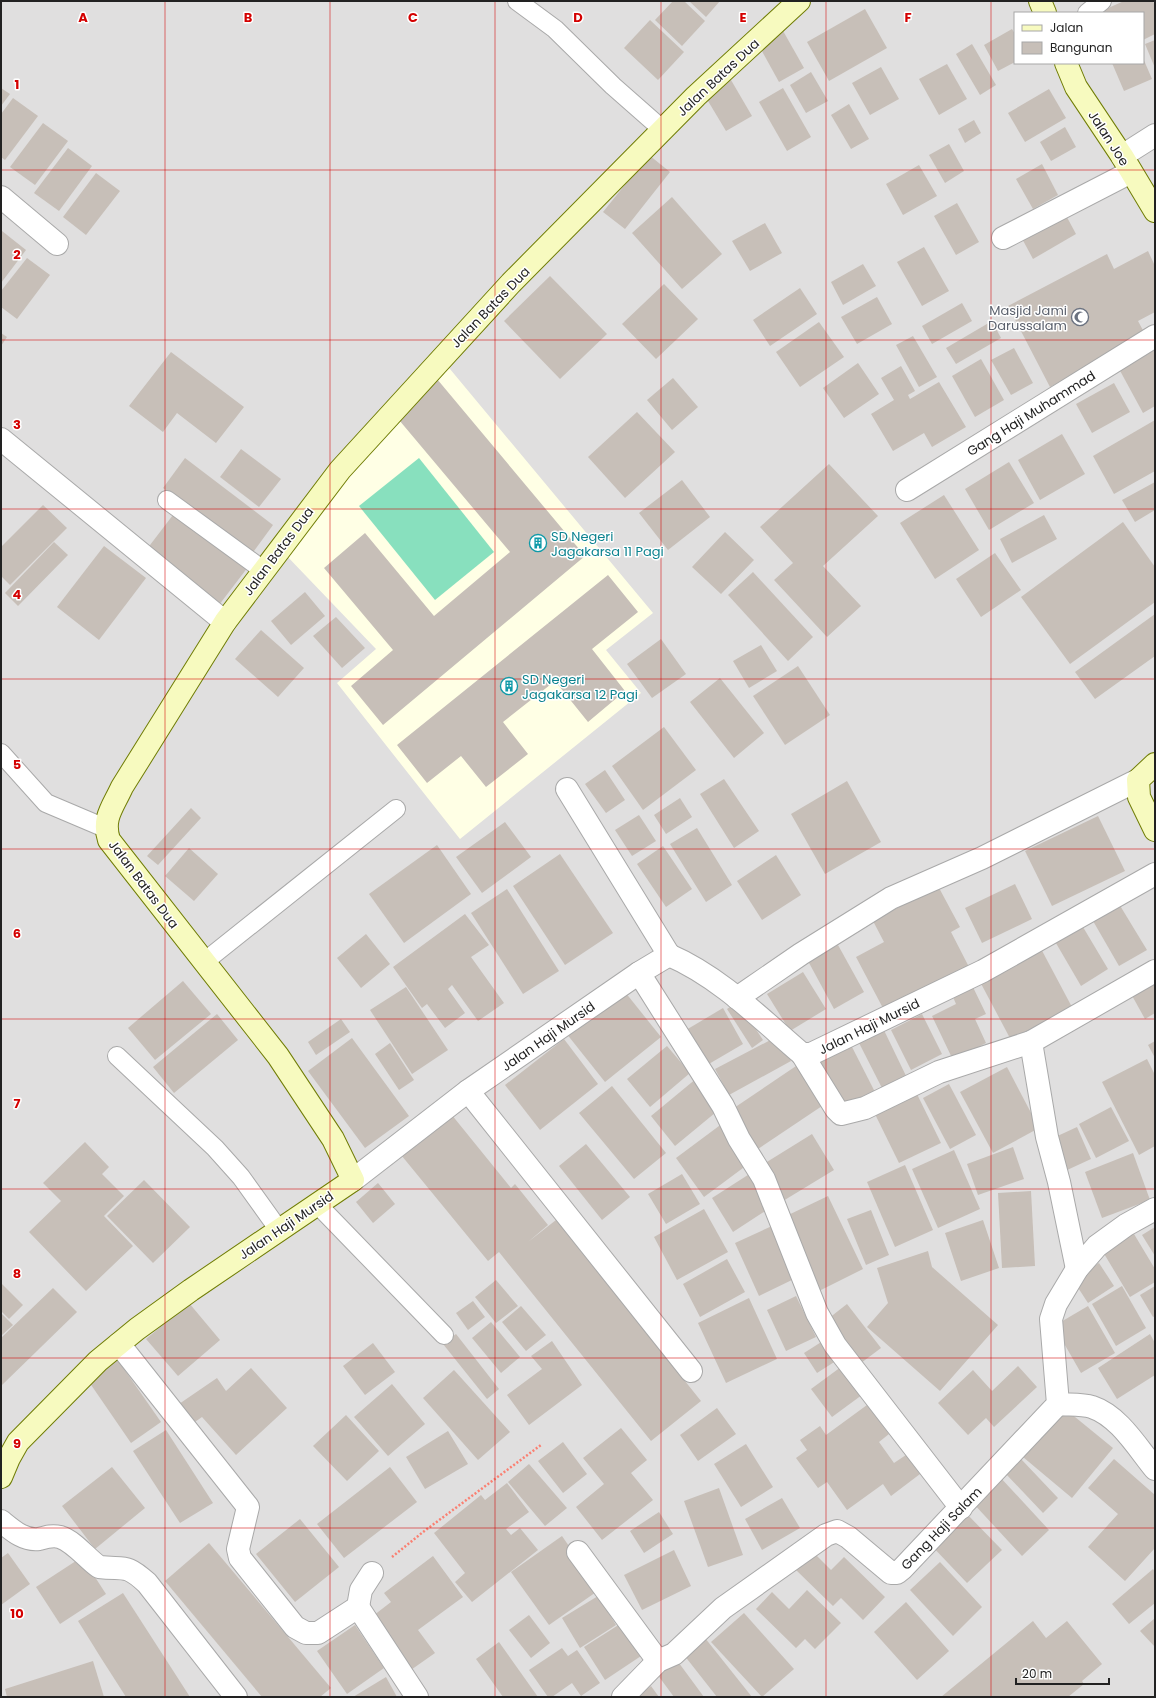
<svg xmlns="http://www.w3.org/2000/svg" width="1156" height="1698" font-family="Poppins,sans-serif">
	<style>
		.residential { fill: #e0dfdf; fill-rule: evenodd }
		.education { fill: #ffffe5 }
		.pitch { fill: #88e0be }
		.building { fill: #c7bfb8 }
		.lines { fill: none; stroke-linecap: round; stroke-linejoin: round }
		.lane-casing { stroke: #a9a9a9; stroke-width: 20 }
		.street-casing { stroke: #a9a9a9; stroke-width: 24 }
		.secondary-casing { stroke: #707d05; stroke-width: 24 }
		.path { stroke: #fa8072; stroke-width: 2.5; stroke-dasharray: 2 2; stroke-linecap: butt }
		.lane { stroke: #fff; stroke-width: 18 }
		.street { stroke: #fff; stroke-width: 22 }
		.secondary { stroke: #f7fabf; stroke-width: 22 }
		.grid { fill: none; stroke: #d40000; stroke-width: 1; stroke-opacity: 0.55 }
		.labels { text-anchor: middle; stroke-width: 3; stroke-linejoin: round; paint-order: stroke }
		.street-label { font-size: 13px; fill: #222; stroke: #fff }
		.worship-label { font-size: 13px; fill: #5b616d; stroke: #fff; text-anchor: end }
		.culture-label { font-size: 13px; fill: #0d838f; stroke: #fff; text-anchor: start }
		.grid-label { font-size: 13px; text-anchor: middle; font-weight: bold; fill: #d40000; stroke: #fff; stroke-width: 3; stroke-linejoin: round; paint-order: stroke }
	</style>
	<rect width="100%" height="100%" fill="#f2efe9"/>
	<path class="residential" d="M1,1H1155V1697H1ZM1015,13H1143V63H1015Z"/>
	<path class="education" d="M445,363L653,613L606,650L641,693L460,839L337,683L376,649L284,553Z"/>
	<path class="pitch" d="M419,458L494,552L435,600L359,506Z"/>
	<g class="building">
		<path d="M673,1H684L705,21L682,46L655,20Z"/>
		<path d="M689,1H720L706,17Z"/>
		<path d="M1124,1H1153L1155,6V34L1143,40V13H1097Z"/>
		<path d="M865,9L887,48L829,81L807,42Z"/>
		<path d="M650,20L684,52L658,80L624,48Z"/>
		<path d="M782,29L804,68L779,82L758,44Z"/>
		<path d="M1012,29L1015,34V62L998,71L984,45Z"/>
		<path d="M1155,40V68L1145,44Z"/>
		<path d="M972,44L996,85L980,95L956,54Z"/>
		<path d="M1143,58L1152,79L1124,91L1112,63H1143Z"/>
		<path d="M947,64L967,99L939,115L919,79Z"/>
		<path d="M881,67L899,99L870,115L852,83Z"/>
		<path d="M811,72L828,101L806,113L790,85Z"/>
		<path d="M731,80L752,116L726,131L705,96Z"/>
		<path d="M1,88L10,94L1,106Z"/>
		<path d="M783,88L811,137L787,151L759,102Z"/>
		<path d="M1049,89L1066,118L1025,142L1008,113Z"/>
		<path d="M13,98L38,116L5,160L1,157V114Z"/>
		<path d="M849,104L869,139L851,149L831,115Z"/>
		<path d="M974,120L981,133L965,143L958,129Z"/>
		<path d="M43,123L68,141L35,185L10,167Z"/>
		<path d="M1065,127L1076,147L1051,161L1040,142Z"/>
		<path d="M949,144L964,171L945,183L929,155Z"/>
		<path d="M68,148L92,166L59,211L34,193Z"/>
		<path d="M649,155L670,172L625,229L603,212Z"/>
		<path d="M1042,164L1058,195L1033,209L1016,179Z"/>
		<path d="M919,165L937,196L903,215L886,184Z"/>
		<path d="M96,173L120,191L86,235L63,217Z"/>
		<path d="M672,197L722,254L682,289L632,233Z"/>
		<path d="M957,203L979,242L956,255L934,216Z"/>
		<path d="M1062,208L1076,234L1033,259L1019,233Z"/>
		<path d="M765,223L782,253L750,271L732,241Z"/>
		<path d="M2,231L26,250L1,283V233Z"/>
		<path d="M924,247L949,291L922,306L897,262Z"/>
		<path d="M1148,251L1155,266V312L1138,321L1146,336L1050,387L1008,306L1107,254L1114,269Z"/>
		<path d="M27,258L50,275L17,319L1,307V291Z"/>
		<path d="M863,264L876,286L843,305L831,282Z"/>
		<path d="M550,276L607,334L560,379L504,321Z"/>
		<path d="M664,284L698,319L656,359L622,324Z"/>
		<path d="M800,288L817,314L770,346L753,320Z"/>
		<path d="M877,297L892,324L857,344L841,317Z"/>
		<path d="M962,303L972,321L932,344L922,326Z"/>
		<path d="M992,321L1001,338L956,364L946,348Z"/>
		<path d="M819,322L844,357L800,387L776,352Z"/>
		<path d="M1,333L7,337L1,346Z"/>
		<path d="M913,336L937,377L919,387L896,345Z"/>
		<path d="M1155,346V406L1143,413L1118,367Z"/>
		<path d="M1014,348L1033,383L1011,395L991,360Z"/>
		<path d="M171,352L244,407L216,443L177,413L163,432L129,406Z"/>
		<path d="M981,359L1004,400L975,417L952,376Z"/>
		<path d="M858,363L879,394L844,418L823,388Z"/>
		<path d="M901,366L915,391L908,395L910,399L939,382L966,427L932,447L924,433L893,451L871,414L894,400L881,378Z"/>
		<path d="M673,378L698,407L672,430L647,400Z"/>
		<path d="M437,379L585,556L383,725L351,686L393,650L324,568L365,533L434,616L510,552L394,414Z"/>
		<path d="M1114,383L1130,412L1092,433L1076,404Z"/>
		<path d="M637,412L675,452L625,498L588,457Z"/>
		<path d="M1155,420V471L1114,494L1093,456Z"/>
		<path d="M1062,434L1085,474L1040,500L1018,460Z"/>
		<path d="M241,449L281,479L259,507L220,477Z"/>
		<path d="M185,458L273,525L251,555L163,488Z"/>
		<path d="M1009,462L1034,503L989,530L965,489Z"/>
		<path d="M829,464L878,516L823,566L861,606L827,637L774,580L793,563L760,527Z"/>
		<path d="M682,480L710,517L668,550L639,513Z"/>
		<path d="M1155,482V510L1135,522L1122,500Z"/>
		<path d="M944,495L979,550L935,579L900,523Z"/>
		<path d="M43,505L67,528L10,585L1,576V547Z"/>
		<path d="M176,511L248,567L219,605L147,549Z"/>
		<path d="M1044,515L1057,539L1012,563L1000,539Z"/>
		<path d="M1123,522L1155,567V602L1070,664L1021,597Z"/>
		<path d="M725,532L754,560L721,594L692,567Z"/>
		<path d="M54,542L68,555L18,606L5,593Z"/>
		<path d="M104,546L146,578L99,640L57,607Z"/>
		<path d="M995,553L1021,590L981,617L956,579Z"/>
		<path d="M753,572L813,637L788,661L728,595Z"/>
		<path d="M608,575L638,612L592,649L625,691L588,722L555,681L503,722L528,754L486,787L461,756L427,783L397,745Z"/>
		<path d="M305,592L325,616L291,645L271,621Z"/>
		<path d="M1155,614V656L1095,699L1075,672Z"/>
		<path d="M336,617L365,648L342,668L313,636Z"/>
		<path d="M261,630L304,668L278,697L235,659Z"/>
		<path d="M661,639L686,674L652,698L627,664Z"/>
		<path d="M761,645L777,671L749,688L733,661Z"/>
		<path d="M798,666L830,715L785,745L753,696Z"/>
		<path d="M720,678L764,733L734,758L690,702Z"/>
		<path d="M664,727L696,770L643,810L612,766Z"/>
		<path d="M605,770L625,800L606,813L585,784Z"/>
		<path d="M724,779L759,831L734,848L700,794Z"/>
		<path d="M847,781L881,842L825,874L791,814Z"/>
		<path d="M680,798L692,817L666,834L654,815Z"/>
		<path d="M191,808L201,818L158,865L147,856Z"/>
		<path d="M639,815L656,841L632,856L615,830Z"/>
		<path d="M1098,816L1125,871L1052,906L1025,851Z"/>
		<path d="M505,822L531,857L482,893L456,857Z"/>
		<path d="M697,828L732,885L706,902L670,844Z"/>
		<path d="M437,845L471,894L404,943L369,894Z"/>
		<path d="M663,846L692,889L666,907L637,864Z"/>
		<path d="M189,848L218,874L194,901L165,876Z"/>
		<path d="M560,854L613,933L565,965L513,886Z"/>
		<path d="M776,855L801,895L762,920L737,881Z"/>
		<path d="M1015,884L1032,919L982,943L965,908Z"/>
		<path d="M938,886L960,927L951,932L969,967L885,1012L856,957L884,942L873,921Z"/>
		<path d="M507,889L559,971L523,994L471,913Z"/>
		<path d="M1116,899L1147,950L1119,966L1089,914Z"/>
		<path d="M465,914L489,945L471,957L504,1003L478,1021L452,985L448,989L465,1013L445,1028L427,1004L422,1008L393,967Z"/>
		<path d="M1080,922L1108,969L1081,986L1053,938Z"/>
		<path d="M366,934L390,964L361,988L337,958Z"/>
		<path d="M838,945L864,992L834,1009L808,961Z"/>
		<path d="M1039,945L1073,1009L1012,1042L978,978Z"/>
		<path d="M803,972L826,1009L790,1031L767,994Z"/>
		<path d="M1155,977V1013L1145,1019L1130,992Z"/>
		<path d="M183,981L211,1014L155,1060L128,1028Z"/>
		<path d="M970,981L986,1014L975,1019L986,1043L953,1060L932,1016L956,1004L950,990Z"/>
		<path d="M406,987L448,1050L412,1074L370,1010Z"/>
		<path d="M621,987L661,1037L605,1082L566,1033Z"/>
		<path d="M738,1002L763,1040L752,1048L727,1009Z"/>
		<path d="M723,1008L743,1044L702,1068L681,1033Z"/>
		<path d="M217,1014L238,1040L174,1093L153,1067Z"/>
		<path d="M922,1014L942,1054L911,1070L891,1030Z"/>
		<path d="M341,1019L350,1032L316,1055L308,1042Z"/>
		<path d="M881,1024L908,1080L884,1092L856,1037Z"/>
		<path d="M778,1036L791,1061L729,1095L715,1069Z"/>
		<path d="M352,1038L409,1116L365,1148L308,1071Z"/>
		<path d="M564,1039L598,1084L540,1130L505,1085Z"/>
		<path d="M1155,1041V1058L1148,1045Z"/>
		<path d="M390,1043L414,1080L399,1090L375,1054Z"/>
		<path d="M851,1045L876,1094L843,1111L818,1062Z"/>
		<path d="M667,1046L690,1073L650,1107L627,1079Z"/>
		<path d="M1147,1059L1155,1075V1146L1139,1155L1102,1082Z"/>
		<path d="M802,1062L828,1102L755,1151L728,1112Z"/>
		<path d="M1007,1067L1039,1128L993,1153L960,1092Z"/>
		<path d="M697,1078L721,1108L675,1146L651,1116Z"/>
		<path d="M949,1084L976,1135L950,1149L923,1098Z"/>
		<path d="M612,1086L666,1153L634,1179L579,1113Z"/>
		<path d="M914,1088L941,1143L899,1163L872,1108Z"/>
		<path d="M1111,1107L1129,1141L1096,1158L1079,1124Z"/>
		<path d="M447,1109L511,1188L515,1184L548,1225L528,1242L556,1220L701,1401L651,1441L499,1252L488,1261L397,1150Z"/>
		<path d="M723,1123L751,1162L704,1197L676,1158Z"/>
		<path d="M1077,1127L1091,1159L1065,1171L1051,1139Z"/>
		<path d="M812,1134L834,1170L783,1201L762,1165Z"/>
		<path d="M85,1142L109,1167L102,1174L124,1196L104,1216L133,1246L86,1291L29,1232L61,1201L43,1183Z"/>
		<path d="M586,1144L630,1197L602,1220L559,1166Z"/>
		<path d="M1013,1147L1024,1179L978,1195L967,1164Z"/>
		<path d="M954,1150L980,1209L938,1228L912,1169Z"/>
		<path d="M1133,1153L1150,1200L1102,1218L1085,1172Z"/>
		<path d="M905,1165L933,1230L895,1247L867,1182Z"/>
		<path d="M751,1173L773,1206L733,1232L712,1198Z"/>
		<path d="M682,1174L700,1204L666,1224L648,1194Z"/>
		<path d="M144,1180L190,1227L153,1263L107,1216Z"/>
		<path d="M378,1183L395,1204L373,1223L356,1202Z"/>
		<path d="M1031,1191L1035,1266L1002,1268L998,1193Z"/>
		<path d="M828,1196L863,1269L817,1292L782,1218Z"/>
		<path d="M704,1209L728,1252L677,1280L654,1237Z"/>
		<path d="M871,1210L889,1255L866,1265L847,1219Z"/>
		<path d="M983,1220L999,1268L961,1281L945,1233Z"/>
		<path d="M772,1226L796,1278L759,1296L735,1243Z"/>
		<path d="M1155,1227V1256L1142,1235Z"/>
		<path d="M1131,1229L1155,1269V1282L1130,1297L1100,1247Z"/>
		<path d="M928,1251L932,1267L998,1325L940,1391L867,1327L888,1303L877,1268Z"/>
		<path d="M727,1259L745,1292L700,1317L683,1284Z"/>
		<path d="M1099,1263L1114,1286L1088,1303L1073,1280Z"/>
		<path d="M496,1280L518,1306L496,1323L475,1297Z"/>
		<path d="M1,1283L23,1305L9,1319L1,1311Z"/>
		<path d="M1122,1286L1146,1328L1116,1346L1092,1304Z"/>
		<path d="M1155,1286V1316L1153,1317L1140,1295Z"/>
		<path d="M53,1288L77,1312L1,1386V1338Z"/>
		<path d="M796,1296L816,1337L786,1351L767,1310Z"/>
		<path d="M749,1298L777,1359L726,1383L698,1323Z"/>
		<path d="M473,1301L485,1317L468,1330L456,1313Z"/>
		<path d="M189,1303L220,1340L178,1376L146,1339Z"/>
		<path d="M847,1304L881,1348L857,1366L824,1322Z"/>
		<path d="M521,1306L546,1335L526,1351L502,1322Z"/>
		<path d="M1088,1306L1115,1353L1081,1373L1054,1326Z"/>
		<path d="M1,1313L13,1325L1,1336Z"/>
		<path d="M491,1322L520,1357L501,1373L472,1338Z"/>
		<path d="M456,1334L499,1389L487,1399L443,1344Z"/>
		<path d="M1150,1334L1155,1343V1375L1117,1399L1098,1368Z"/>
		<path d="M826,1339L839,1359L817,1373L804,1353Z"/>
		<path d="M552,1341L582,1385L529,1425L507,1395L542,1369L531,1356Z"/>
		<path d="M373,1343L395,1372L365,1395L343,1366Z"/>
		<path d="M117,1359L161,1422L131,1443L87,1379Z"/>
		<path d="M845,1364L866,1392L832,1417L811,1389Z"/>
		<path d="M1018,1366L1037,1387L994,1427L986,1418L968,1435L938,1403L973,1370L992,1391Z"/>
		<path d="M251,1368L287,1408L236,1455L202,1417L192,1424L179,1404L217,1378L226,1391Z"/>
		<path d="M454,1370L510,1432L478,1460L423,1398Z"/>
		<path d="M392,1384L425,1424L388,1456L354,1417Z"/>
		<path d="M867,1405L889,1434L879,1442L894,1463L906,1455L920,1474L891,1496L883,1484L847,1510L827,1482L818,1488L796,1458L807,1450L800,1440L820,1426L826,1435Z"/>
		<path d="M717,1408L736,1434L698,1461L680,1435Z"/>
		<path d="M1064,1408L1113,1448L1072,1498L1023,1457Z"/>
		<path d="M346,1415L379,1451L347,1481L313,1446Z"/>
		<path d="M621,1428L647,1460L631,1473L653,1500L602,1540L576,1507L604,1484L583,1458Z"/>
		<path d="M166,1430L213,1503L180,1523L133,1451Z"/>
		<path d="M448,1431L468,1464L425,1489L406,1457Z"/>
		<path d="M563,1442L587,1474L563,1493L538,1461Z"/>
		<path d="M746,1444L773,1487L741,1507L714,1464Z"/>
		<path d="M1021,1459L1058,1498L1043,1513L1006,1474Z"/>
		<path d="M1114,1459L1155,1495V1548L1125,1581L1088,1547L1118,1514L1088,1488Z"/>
		<path d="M529,1464L567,1508L545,1526L508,1482Z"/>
		<path d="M112,1467L145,1508L95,1549L62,1506Z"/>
		<path d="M390,1467L417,1502L344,1558L317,1524Z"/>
		<path d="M999,1476L1049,1530L1022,1556L972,1502Z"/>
		<path d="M507,1483L529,1512L506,1529L511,1535L520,1528L538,1550L472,1602L455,1582L465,1573L434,1533L481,1495L485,1500Z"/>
		<path d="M719,1488L743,1555L708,1567L684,1501Z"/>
		<path d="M782,1498L800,1528L762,1550L745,1519Z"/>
		<path d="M964,1511L1002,1550L967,1583L930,1544Z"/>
		<path d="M659,1512L673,1534L644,1553L630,1531Z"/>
		<path d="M300,1519L339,1567L295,1602L256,1554Z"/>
		<path d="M562,1536L599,1590L549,1625L511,1572Z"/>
		<path d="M209,1543L331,1688L320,1697H262L165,1581Z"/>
		<path d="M674,1550L691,1586L642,1610L624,1575Z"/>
		<path d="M813,1552L831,1570L844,1557L885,1597L863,1620L841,1598L833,1606L796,1570Z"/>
		<path d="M8,1553L30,1584L1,1605V1558Z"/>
		<path d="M433,1556L463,1597L418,1630L435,1653L408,1672L369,1619L391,1602L384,1593Z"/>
		<path d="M82,1557L106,1594L60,1624L36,1587Z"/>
		<path d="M940,1562L982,1607L953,1636L910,1590Z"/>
		<path d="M1153,1569L1155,1572V1603L1129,1624L1112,1604Z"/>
		<path d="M807,1590L841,1623L815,1649L805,1639L796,1648L756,1609L772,1592L789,1609Z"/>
		<path d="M123,1593L172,1669L190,1697H126L101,1658L78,1621Z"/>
		<path d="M598,1596L616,1625L580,1648L562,1618Z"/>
		<path d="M906,1602L949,1651L917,1680L874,1632Z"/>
		<path d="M744,1613L794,1669L762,1697L711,1642Z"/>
		<path d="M529,1615L550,1643L531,1658L509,1630Z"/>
		<path d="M1155,1618V1647L1140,1631Z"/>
		<path d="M1033,1621L1046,1638L1067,1621L1102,1664L1082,1681L1084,1684L1068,1697H941Z"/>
		<path d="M620,1624L641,1656L605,1680L584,1647Z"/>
		<path d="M355,1625L384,1668L347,1694L317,1651Z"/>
		<path d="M705,1638L752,1697H717L684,1655Z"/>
		<path d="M499,1642L538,1697H503L476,1659Z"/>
		<path d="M562,1648L568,1656L577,1650L600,1683L581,1696L572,1683L552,1697H548L529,1670Z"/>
		<path d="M676,1659L704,1697H674L657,1674Z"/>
		<path d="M93,1661L104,1697H7L5,1689Z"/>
		<path d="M386,1677L397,1697H353Z"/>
		<path d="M651,1686L659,1697H637Z"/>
	</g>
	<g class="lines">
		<g class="lane-casing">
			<g id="lane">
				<path d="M517,1L555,29L613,86L663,130"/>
				<path d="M1087,13L1102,1"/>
				<path d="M167,500L263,570"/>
				<path d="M1,753L46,803L105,828"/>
				<path d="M204,962L396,809"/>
				<path d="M117,1056L215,1148L241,1177L279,1230"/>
				<path d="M317,1204L444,1335"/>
			</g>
		</g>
		<g class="street-casing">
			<g id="street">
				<path d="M1122,156L1155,135"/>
				<path d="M1,197L57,244"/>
				<path d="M1003,238L1131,172"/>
				<path d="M1,439L225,622"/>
				<path d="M907,490L1155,336"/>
				<path d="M567,789L669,955"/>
				<path d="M669,955C720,977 761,1019 802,1054H811L983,971L1155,874"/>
				<path d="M639,973L723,1106L739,1139L764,1179L817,1313L835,1345L961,1508"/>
				<path d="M737,998L801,954L891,898L982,858L1138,780"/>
				<path d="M1031,1042L1047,1137L1059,1182L1077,1269"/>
				<path d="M802,1054L836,1109L841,1114L865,1108L939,1072L1031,1042L1155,971"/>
				<path d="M468,1091L691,1371"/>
				<path d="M353,1180L468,1091L639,973L669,955"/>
				<path d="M119,1344L248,1507L238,1549L240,1558L295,1627L306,1633H318L358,1607L361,1590L372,1573"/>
				<path d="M1058,1404C1068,1405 1082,1404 1092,1407C1119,1416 1137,1447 1155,1469"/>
				<path d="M1,1521C12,1530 24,1541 39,1539C46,1537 52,1535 60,1537C75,1542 86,1558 99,1567C125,1570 125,1563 147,1583L236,1697"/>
				<path d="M578,1552L658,1661"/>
				<path d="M358,1607L417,1697"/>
				<path d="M623,1697L658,1661L674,1654L723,1608L826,1535L837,1531L848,1537L891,1573H897L902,1569L1058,1404L1051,1319L1056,1304L1077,1269L1097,1246L1126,1225L1155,1209"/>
			</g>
		</g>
		<g class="secondary-casing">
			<g id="secondary">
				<path d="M1040,1L1045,13"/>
				<path d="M1066,63L1076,87L1122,156L1155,211"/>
				<path d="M1155,764L1138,780L1139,797L1155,830"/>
				<path d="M1,1477L9,1458L18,1442L98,1361L137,1329L191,1290L353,1180L333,1139L278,1056L109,840C102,818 113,807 122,787L225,622L340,470L511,283L696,96L799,1"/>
			</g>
		</g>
		<path class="path" d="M392,1557L423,1532L541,1445"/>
		<use href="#lane" class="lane"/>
		<use href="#street" class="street"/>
		<use href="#secondary" class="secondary"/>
	</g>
	<path class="grid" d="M165,1V1697M330,1V1697M495,1V1697M661,1V1697M826,1V1697M991,1V1697M1,170H1155M1,340H1155M1,509H1155M1,679H1155M1,849H1155M1,1019H1155M1,1189H1155M1,1358H1155M1,1528H1155"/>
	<defs>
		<g id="mosque-ring" transform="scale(0.9)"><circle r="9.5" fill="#fff" stroke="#6b7280" stroke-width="1.5"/><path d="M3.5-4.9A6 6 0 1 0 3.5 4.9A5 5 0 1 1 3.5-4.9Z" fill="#6b7280"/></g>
		<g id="building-ring" transform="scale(0.9)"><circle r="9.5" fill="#fff" stroke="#0f9aa8" stroke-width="1.5"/><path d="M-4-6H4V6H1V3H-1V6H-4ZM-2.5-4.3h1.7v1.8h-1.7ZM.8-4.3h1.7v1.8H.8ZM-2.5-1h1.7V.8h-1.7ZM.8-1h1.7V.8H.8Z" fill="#0f9aa8"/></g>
	</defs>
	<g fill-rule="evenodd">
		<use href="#mosque-ring" x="1080" y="317"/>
		<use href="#building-ring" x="538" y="543"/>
		<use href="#building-ring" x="509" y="686"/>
	</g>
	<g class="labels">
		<g class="street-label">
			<text transform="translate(718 77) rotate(-43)" y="5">Jalan Batas Dua</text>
			<text transform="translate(1109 138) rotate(57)" y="5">Jalan Joe</text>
			<text transform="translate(490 307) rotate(-46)" y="5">Jalan Batas Dua</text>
			<text transform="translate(1031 413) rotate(-32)" y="5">Gang Haji Muhammad</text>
			<text transform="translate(278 551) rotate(-53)" y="5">Jalan Batas Dua</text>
			<text transform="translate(144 884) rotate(53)" y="5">Jalan Batas Dua</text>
			<text transform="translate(869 1026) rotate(-26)" y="5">Jalan Haji Mursid</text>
			<text transform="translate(548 1036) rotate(-35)" y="5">Jalan Haji Mursid</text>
			<text transform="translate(286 1225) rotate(-34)" y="5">Jalan Haji Mursid</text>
			<text transform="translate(941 1528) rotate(-46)" y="5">Gang Haji Salam</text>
		</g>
		<g class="worship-label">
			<text x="1067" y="315">Masjid Jami<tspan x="1067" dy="15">Darussalam</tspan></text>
		</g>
		<g class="culture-label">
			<text x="551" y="541">SD Negeri<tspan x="551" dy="15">Jagakarsa 11 Pagi</tspan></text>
			<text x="522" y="684">SD Negeri<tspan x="522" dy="15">Jagakarsa 12 Pagi</tspan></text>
		</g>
	</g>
	<g class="grid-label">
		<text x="83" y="22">A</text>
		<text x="248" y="22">B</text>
		<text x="413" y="22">C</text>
		<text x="578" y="22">D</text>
		<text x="743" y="22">E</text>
		<text x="908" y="22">F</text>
		<text x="17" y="89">1</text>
		<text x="17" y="259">2</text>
		<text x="17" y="429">3</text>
		<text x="17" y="599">4</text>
		<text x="17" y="769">5</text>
		<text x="17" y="938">6</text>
		<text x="17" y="1108">7</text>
		<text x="17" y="1278">8</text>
		<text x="17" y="1448">9</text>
		<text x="17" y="1618">10</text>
	</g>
	<rect width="1156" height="1698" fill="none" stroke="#222222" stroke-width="4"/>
	<rect x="1014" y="12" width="130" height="52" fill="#ffffff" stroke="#a7a7a7"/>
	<rect x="1022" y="25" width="20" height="6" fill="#f7fabf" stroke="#a7a7a7"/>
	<text x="1050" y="32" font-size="12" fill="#222222">Jalan</text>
	<rect x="1022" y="42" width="20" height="12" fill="#c7bfb8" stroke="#a7a7a7"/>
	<text x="1050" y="52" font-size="12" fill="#222222">Bangunan</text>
	<path d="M1016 1678v6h93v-6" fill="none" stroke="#222222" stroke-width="2"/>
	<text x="1022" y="1678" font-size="12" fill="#222222" stroke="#ffffff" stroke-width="3" paint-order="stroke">20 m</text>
</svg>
